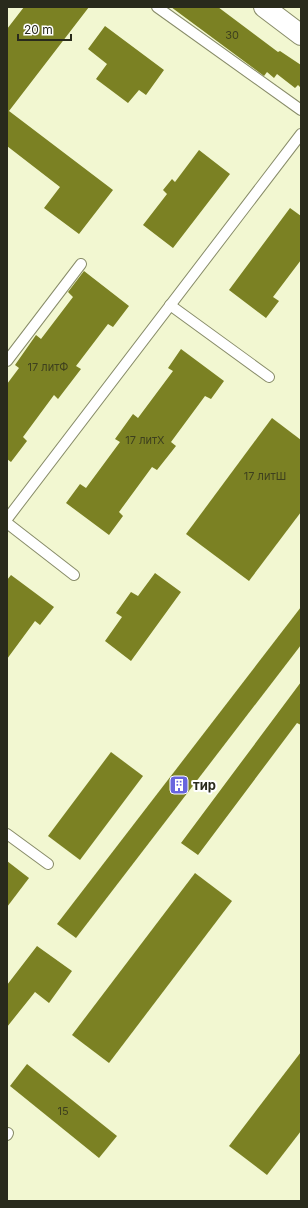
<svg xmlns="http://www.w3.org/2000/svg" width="308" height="1208" font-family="Inter,sans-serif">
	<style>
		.building { fill: #7b8123 }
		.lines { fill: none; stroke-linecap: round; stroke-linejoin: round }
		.service-casing { stroke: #888c69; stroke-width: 12 }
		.minor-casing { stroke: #888c69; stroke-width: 22 }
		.service { stroke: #fff; stroke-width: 10 }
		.minor { stroke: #fff; stroke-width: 20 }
		.labels { text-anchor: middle; stroke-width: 4; stroke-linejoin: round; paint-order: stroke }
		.number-label { font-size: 11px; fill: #3e401e }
		.poi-label { font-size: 13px; font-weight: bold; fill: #292a1c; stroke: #fff; text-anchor: start }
	</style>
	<rect width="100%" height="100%" fill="#f2f7d1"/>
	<g class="building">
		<path d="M24,7H89L9,111L113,190L79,234L44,208L60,187L7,146V29Z"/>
		<path d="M171,7H218L278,52L280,51L301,65V88L298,85L295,88L277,74L274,78L267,72L264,76Z"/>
		<path d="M105,26L164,70L146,95L139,90L128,103L96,79L107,64L88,49Z"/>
		<path d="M199,150L230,174L173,248L143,225L167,194L163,190L172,179L175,182Z"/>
		<path d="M290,208L301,216V260L273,297L279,301L266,318L229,290Z"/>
		<path d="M84,271L129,306L113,327L108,324L76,366L81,369L58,399L54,395L23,437L27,441L11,462L7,459V384L19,368L15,365L36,335L41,339L73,297L68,292Z"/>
		<path d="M181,349L224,381L211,399L205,396L171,442L176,446L157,470L152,467L119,512L123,516L109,535L66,503L80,484L86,488L120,442L115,439L133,414L138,418L173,371L168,368Z"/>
		<path d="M272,418L301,440V512L249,581L186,534Z"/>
		<path d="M155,573L181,592L131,661L105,641L122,617L116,613L131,592L138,596Z"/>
		<path d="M11,575L54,607L40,625L35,621L7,659V580Z"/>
		<path d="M301,607V645L76,938L57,924Z"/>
		<path d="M301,682V725L297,723L198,855L181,843Z"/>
		<path d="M111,752L143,776L80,860L48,836Z"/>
		<path d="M7,861L29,878L7,907Z"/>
		<path d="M195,873L232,901L109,1063L72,1035Z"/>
		<path d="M37,946L72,971L49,1003L35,992L7,1027V985Z"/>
		<path d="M301,1052V1131L267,1175L229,1146Z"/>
		<path d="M27,1064L117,1136L99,1158L10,1086Z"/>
	</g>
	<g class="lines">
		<g class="service-casing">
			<g id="service">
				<path d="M157,7L301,110"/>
				<path d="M170,305L269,377"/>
				<path d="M7,361L81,264"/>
				<path d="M7,519L301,134"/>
				<path d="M7,523L74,575"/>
				<path d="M7,834L48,864"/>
				<path d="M7,1135L8,1133"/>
			</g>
		</g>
		<g class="minor-casing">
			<path id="minor" d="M264,7L301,35"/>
		</g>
		<use href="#service" class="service"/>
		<use href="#minor" class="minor"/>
	</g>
	<defs>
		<g id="building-square" transform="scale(1)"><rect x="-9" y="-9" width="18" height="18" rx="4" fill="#6865de" stroke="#fff"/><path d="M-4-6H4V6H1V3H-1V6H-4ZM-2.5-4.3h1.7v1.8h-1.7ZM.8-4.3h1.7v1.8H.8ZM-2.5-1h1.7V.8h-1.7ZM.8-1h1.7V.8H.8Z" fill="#fff"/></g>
	</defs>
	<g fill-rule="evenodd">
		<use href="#building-square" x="179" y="785"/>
	</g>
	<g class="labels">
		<g class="number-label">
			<text x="232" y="39">30</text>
			<text x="48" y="371">17 литФ</text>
			<text x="145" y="444">17 литХ</text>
			<text x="265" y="480">17 литШ</text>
			<text x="63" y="1115">15</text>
		</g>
		<g class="poi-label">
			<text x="193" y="790">тир</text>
		</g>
	</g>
	<rect width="308" height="1208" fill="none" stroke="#292a1c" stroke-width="16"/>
	<path d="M18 34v6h53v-6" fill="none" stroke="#292a1c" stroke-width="2"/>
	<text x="24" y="34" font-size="12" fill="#292a1c" stroke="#ffffff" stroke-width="3" paint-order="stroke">20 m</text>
</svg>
